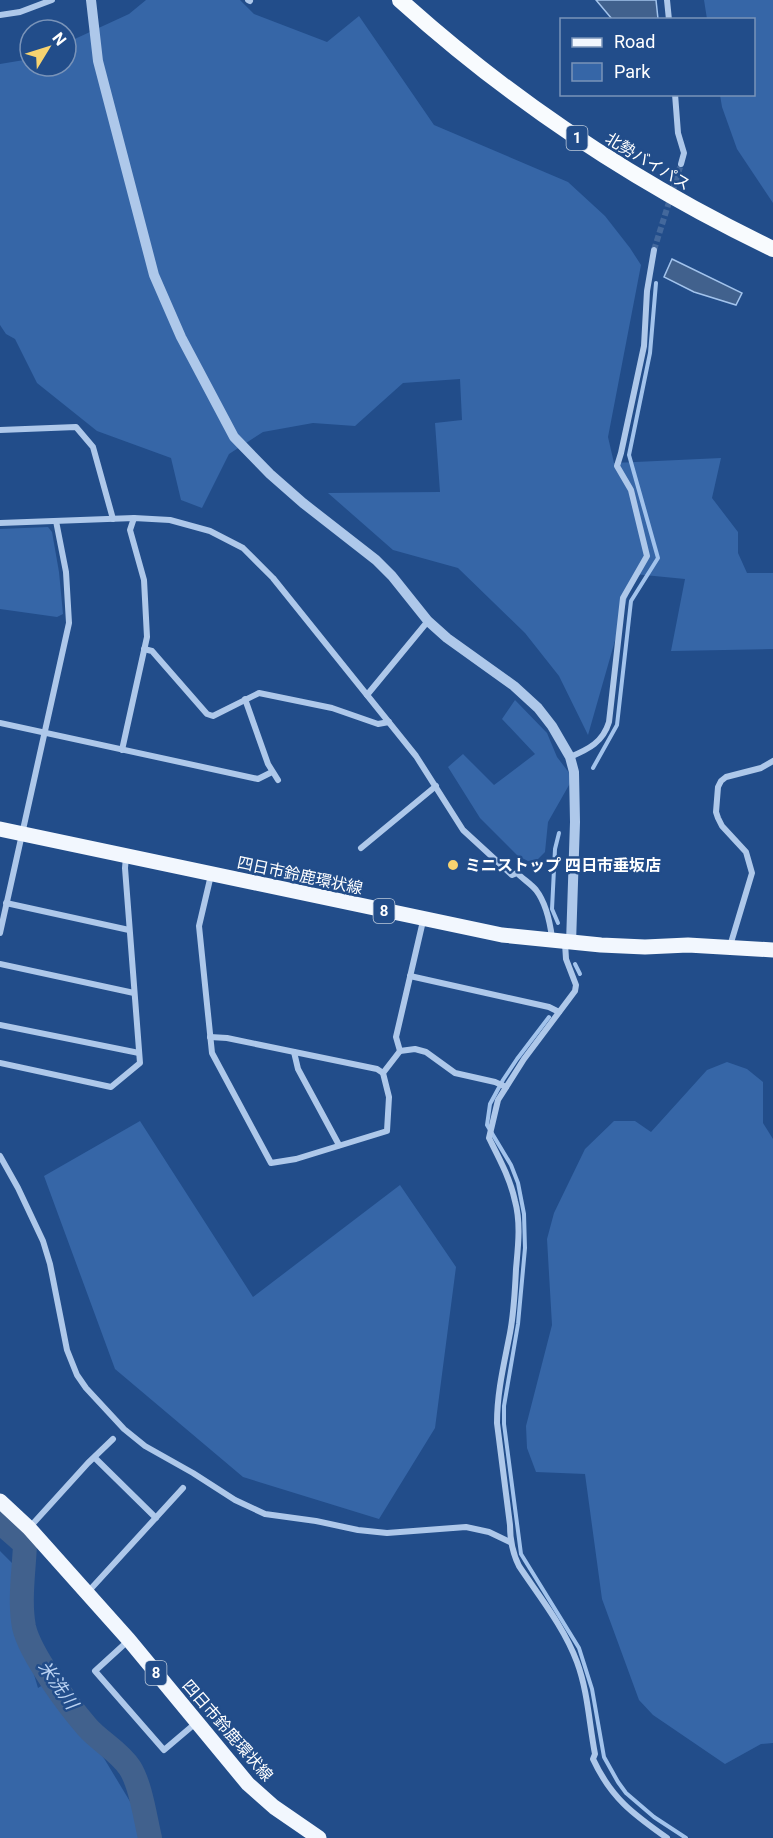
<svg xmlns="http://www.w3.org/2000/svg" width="773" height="1838" font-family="Roboto,'Noto Sans JP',sans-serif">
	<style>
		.green { fill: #3666a7 }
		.water { fill: #41618d; stroke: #a2c3ec; stroke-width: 1.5 }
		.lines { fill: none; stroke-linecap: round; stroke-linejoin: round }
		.stream { stroke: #a2c3ec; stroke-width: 4 }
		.river { stroke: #41618d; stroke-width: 24 }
		.minor-tunnel { stroke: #43689c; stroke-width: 6; stroke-dasharray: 6 3; stroke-linecap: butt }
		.minor { stroke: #aec8ea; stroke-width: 6 }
		.tertiary { stroke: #aec8ea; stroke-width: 10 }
		.primary { stroke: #f2f7fe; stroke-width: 15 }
		.trunk { stroke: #f8fbfe; stroke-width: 16 }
		.poi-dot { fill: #f7d370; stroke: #224d8a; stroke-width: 2 }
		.labels { text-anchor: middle; stroke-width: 5; stroke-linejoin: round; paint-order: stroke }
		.shield { fill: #224d8a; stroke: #bdcadc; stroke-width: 1.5 }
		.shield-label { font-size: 15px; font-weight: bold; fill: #fff }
		.street-label { font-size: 16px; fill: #fff; stroke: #224d8a }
		.poi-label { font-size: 16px; font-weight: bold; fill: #fff; stroke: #224d8a; text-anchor: start }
		.water-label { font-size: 18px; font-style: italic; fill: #bad2f2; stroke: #224d8a }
	</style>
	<rect width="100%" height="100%" fill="#224d8a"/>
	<g class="green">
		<path d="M146,0H240L254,14L327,42L359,16L434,125L568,182L605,216L630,248L641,265L608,437L614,463L721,458L712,498L738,532V553L747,573H773V649L671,651L685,579L634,574L588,735L559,676L525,633L458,568L393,550L328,493L440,492L435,423L462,420L460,379L403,383L355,426L313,423L263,432L229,454L202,508L181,500L171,458L97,431L37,383L15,339L6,334L0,325V64L30,59V66H66V43L129,14Z"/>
		<path d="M704,0H773V203L737,149L722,107L720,95L754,94V20L707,19Z"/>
		<path d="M48,527L52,532L59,572L63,614L57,617L0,609V529Z"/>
		<path d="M515,700L547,733L557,757L573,778L548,822L545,852L538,859L528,861L518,856L480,818L448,767L463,754L494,785L535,754L502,719Z"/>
		<path d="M727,1062L747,1069L763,1082V1123L773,1139V1743L761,1744L725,1764L653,1715L639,1700L602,1599L585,1474L536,1472L527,1448L526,1426L552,1325L547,1239L554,1213L585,1149L614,1121H635L651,1132L707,1070Z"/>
		<path d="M140,1121L253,1297L400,1185L456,1267L435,1428L379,1519L243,1477L115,1369L44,1176Z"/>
		<path d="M0,1551L15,1566L24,1641L38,1688L49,1681L105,1760L152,1838H0Z"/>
	</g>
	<g class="water">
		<path d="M596,0H656L658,19H612Z"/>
		<path d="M672,259L742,293L736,305L694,292L664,277Z"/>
	</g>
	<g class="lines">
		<g class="stream">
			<path d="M593,768L617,725L631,601L658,558L629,455L650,353L656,283"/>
			<path d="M558,923L552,909L555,849L559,833"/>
			<path d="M575,964L580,974"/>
			<path d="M549,1017L517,1059L503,1080L490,1104L487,1125L511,1165L518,1183L524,1214L525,1248L518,1324L504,1406V1424L521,1554L579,1648L592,1689L604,1757L618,1782L626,1793L654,1817L686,1838"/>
		</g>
		<path class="river" d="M0,1522L25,1544C24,1571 19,1600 24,1627C30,1654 68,1705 87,1727C100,1742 119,1751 130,1768C141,1786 145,1817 150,1838"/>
		<path class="minor-tunnel" d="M654,250L681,164"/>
		<g class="minor">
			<path d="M248,0L250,1"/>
			<path d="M667,0L669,20"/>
			<path d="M0,15L20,12L52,0"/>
			<path d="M675,94L678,133L684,153L681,164"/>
			<path d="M0,430L76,427L93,447L113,519"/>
			<path d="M0,523L134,518L170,520L210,531L243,548L273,578L416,756L463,830L512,875L517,873C523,879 531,884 536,890C546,903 550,922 552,938"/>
			<path d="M144,649L152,651L207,714L213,716L259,693L332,708L378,724L389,722"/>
			<path d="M367,695L428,621"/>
			<path d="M245,699L268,764L278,780"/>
			<path d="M0,723L258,779L272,772"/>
			<path d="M122,750L147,637L144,580L130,530L134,518"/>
			<path d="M570,757C589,749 603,742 609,722L623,598L647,556L631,490L617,466L621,453L644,346L647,291L654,250"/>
			<path d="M361,848L436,786"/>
			<path d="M211,875L199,926L212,1053L271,1163L296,1159L387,1131L389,1097L383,1073L400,1051"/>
			<path d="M6,903L129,930"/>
			<path d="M423,921L396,1037L400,1051L415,1049L426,1052L455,1073L495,1082L506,1087"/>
			<path d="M0,933L69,623L66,572L56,521"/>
			<path d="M565,943L566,959L576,985L575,991L524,1059L498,1100L489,1138C499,1158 510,1178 515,1201C521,1223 518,1247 516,1269C515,1291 514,1312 510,1333C504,1364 497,1392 497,1423L510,1525C510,1540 512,1552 519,1566C539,1596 564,1627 577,1662C588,1692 589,1723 595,1754L593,1759C611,1798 633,1814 667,1838"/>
			<path d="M730,946L752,873L746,852L722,826L718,818L716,812L718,787L721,781L726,777L761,768L773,761"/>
			<path d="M0,964L134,993"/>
			<path d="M410,976L549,1007L559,1012"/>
			<path d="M0,1025L139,1053"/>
			<path d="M210,1037L227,1038L377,1069L383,1073"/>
			<path d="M294,1052L298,1069L339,1145"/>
			<path d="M0,1063L111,1087L140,1063L125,868L126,857"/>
			<path d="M0,1156L18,1188L43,1241L50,1264L67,1350L77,1375L86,1388L124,1429L145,1446L193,1473L235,1500L265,1514L316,1521L358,1530L387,1533L466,1527L489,1532L510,1542"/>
			<path d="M95,1458L156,1518"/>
			<path d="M29,1528L88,1463L113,1439"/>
			<path d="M87,1593L183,1488"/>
			<path d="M129,1640L95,1671L164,1750L197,1722"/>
		</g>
		<path class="tertiary" d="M91,0L98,61L154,275L181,337L234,437L270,474L303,503L376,560L392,576L428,621L447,638L514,686L538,708L552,726L570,757L574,772L575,822L571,943"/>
		<g class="primary">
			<path d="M0,829L502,935L601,945L645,947L688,945L773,950"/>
			<path d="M0,1501L29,1528L129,1640L248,1784L274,1807L319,1838"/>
		</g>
		<path class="trunk" d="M400,0C512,101 637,184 773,249"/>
	</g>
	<circle class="poi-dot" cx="453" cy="865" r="6"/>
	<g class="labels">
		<g class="shield">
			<rect x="566.5" y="126" width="21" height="24" rx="4.5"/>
			<rect x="373.5" y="899" width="21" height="24" rx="4.5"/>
			<rect x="145.5" y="1661" width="21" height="24" rx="4.5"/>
		</g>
		<g class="shield-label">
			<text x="577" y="143">1</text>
			<text x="384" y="916">8</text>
			<text x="156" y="1678">8</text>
		</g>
		<g class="street-label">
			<text transform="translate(648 161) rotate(31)" y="6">北勢バイパス</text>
			<text transform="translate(300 875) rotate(12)" y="6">四日市鈴鹿環状線</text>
			<text transform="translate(228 1730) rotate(49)" y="6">四日市鈴鹿環状線</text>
		</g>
		<g class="poi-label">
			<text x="465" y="871">ミニストップ 四日市垂坂店</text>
		</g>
		<g class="water-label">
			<text transform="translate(58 1685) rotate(55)" y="6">米洗川</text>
		</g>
	</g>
	<rect x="560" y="18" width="195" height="78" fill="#224d8a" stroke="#7a94b9" stroke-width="1.5"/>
	<rect x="572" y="38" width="30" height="9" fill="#f2f7fe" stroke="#7a94b9" stroke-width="1.5"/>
	<text x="614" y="48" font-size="18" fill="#ffffff">Road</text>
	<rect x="572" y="63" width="30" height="18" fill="#3666a7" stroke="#7a94b9" stroke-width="1.5"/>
	<text x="614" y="78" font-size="18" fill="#ffffff">Park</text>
	<g transform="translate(48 48) rotate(52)"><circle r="28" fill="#224d8a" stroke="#7a94b9" stroke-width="1.5"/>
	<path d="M0-4.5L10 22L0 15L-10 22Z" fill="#f7d370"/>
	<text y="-9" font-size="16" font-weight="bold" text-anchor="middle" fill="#ffffff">N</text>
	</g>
</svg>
